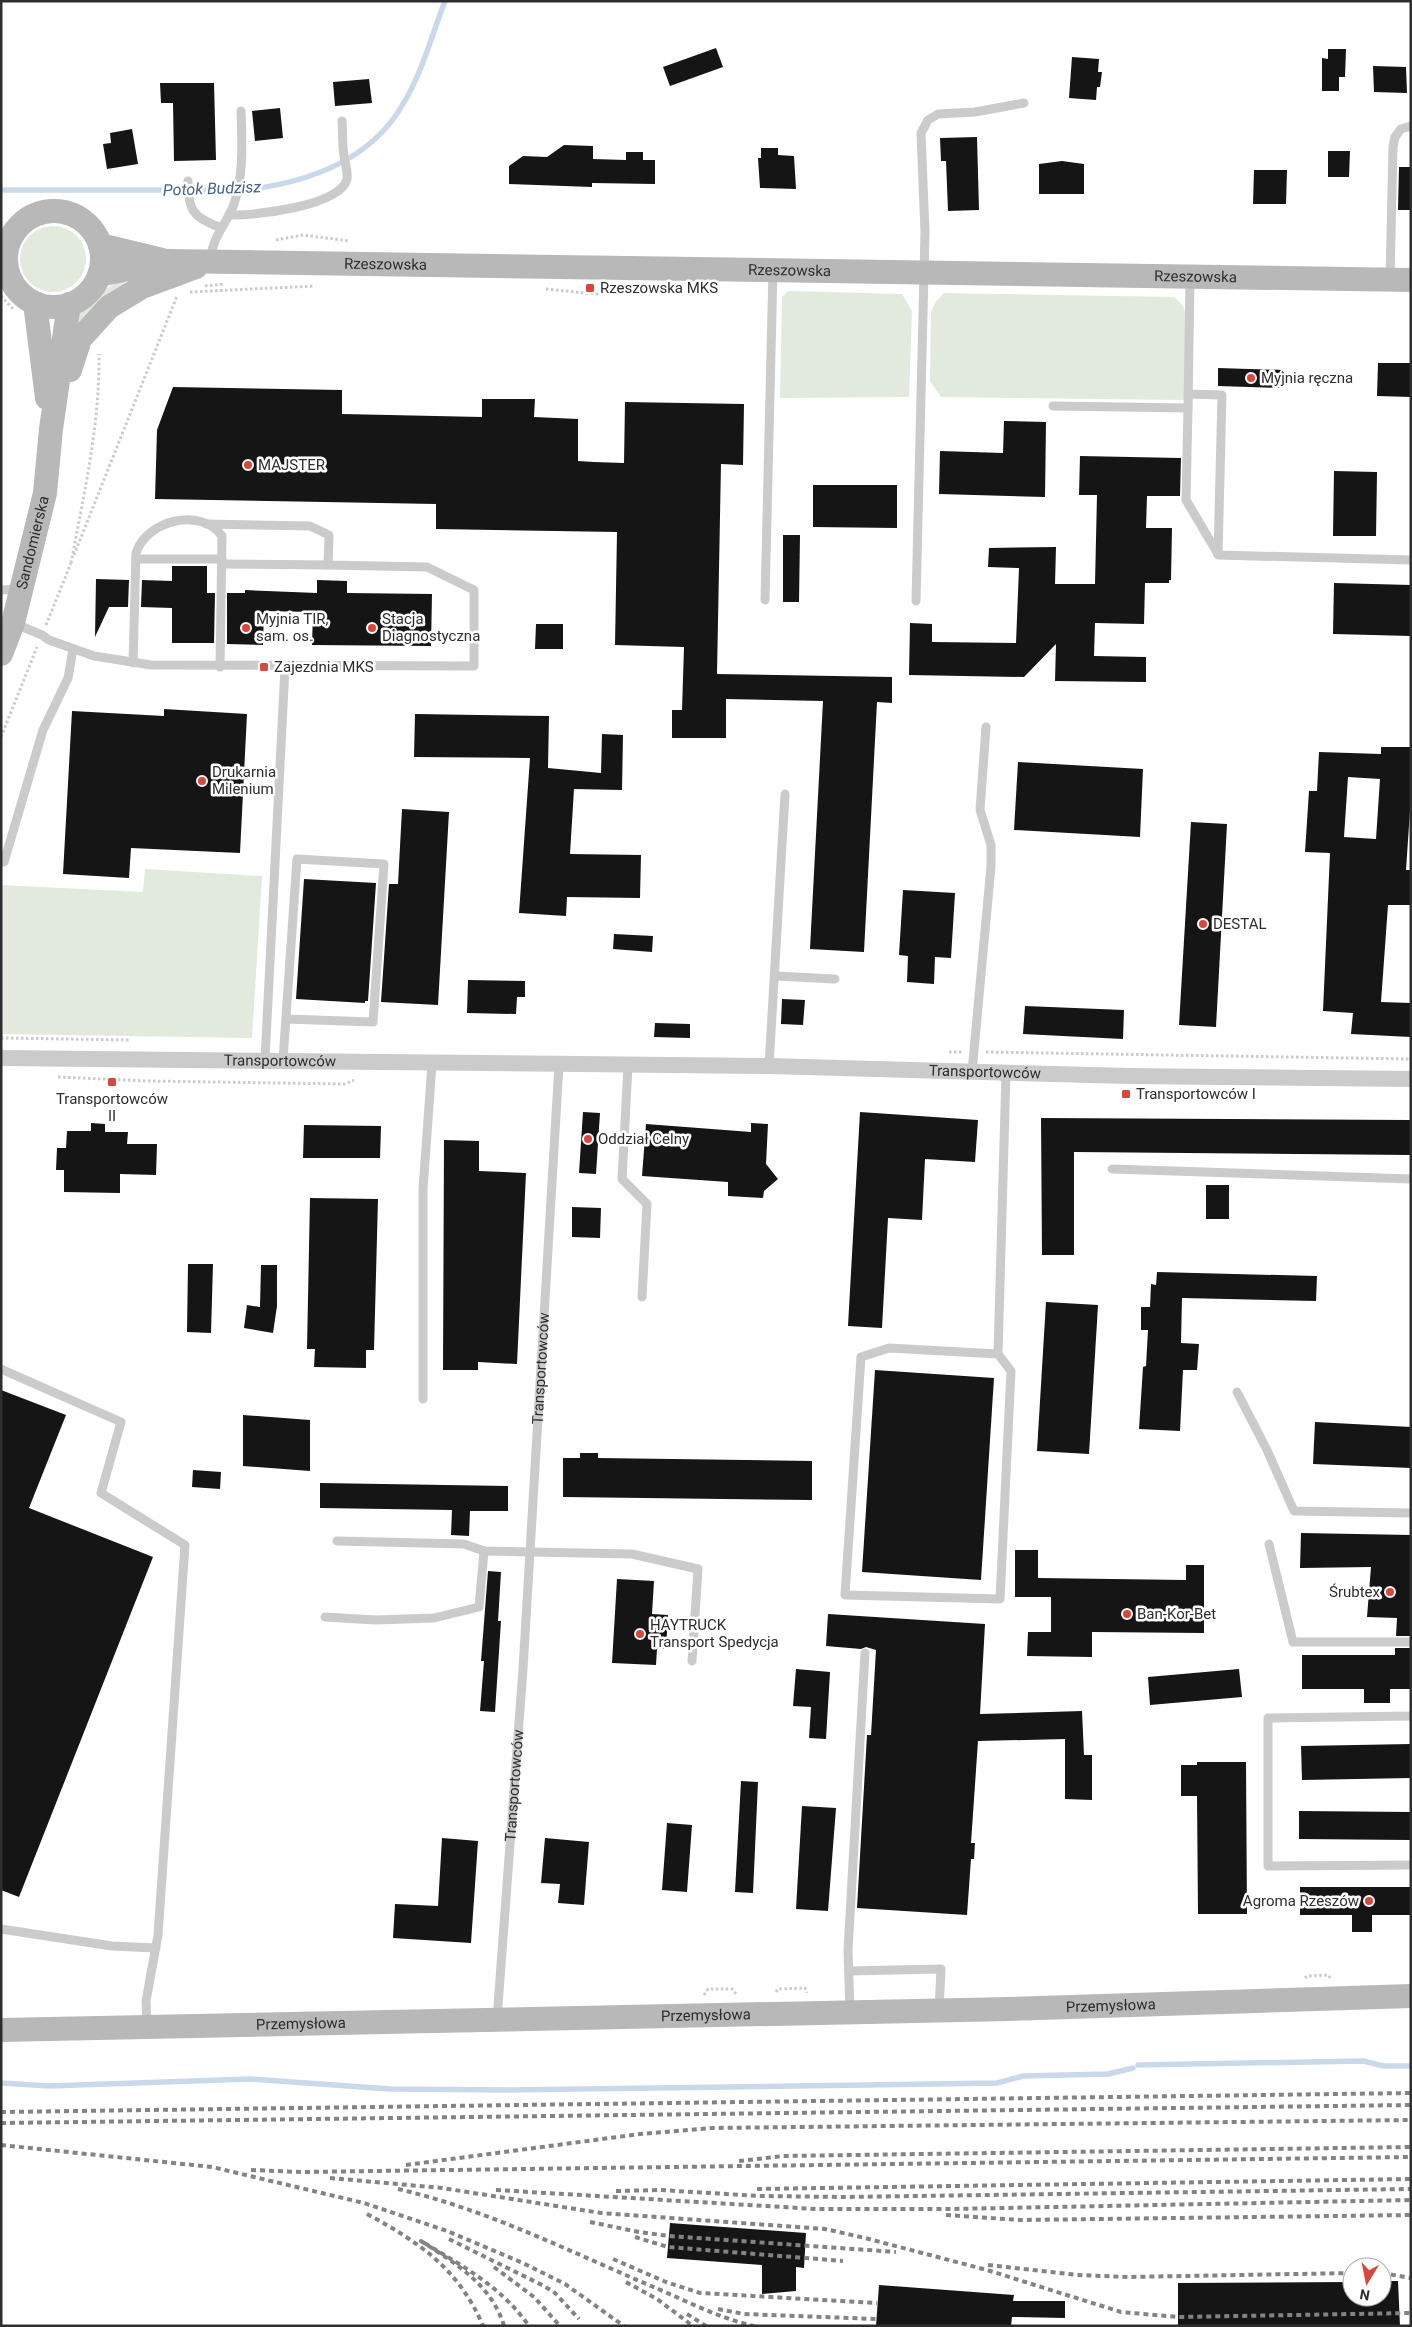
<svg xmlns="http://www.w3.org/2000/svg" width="1412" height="2327" font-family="Roboto,sans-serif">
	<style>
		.green { fill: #e2eadd }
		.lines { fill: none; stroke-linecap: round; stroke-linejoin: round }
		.stream { stroke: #cad9e9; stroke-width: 5.5 }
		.building { fill: #151515; fill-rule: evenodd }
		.path { stroke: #cbcbcb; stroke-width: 3; stroke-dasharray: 2.5 2.5; stroke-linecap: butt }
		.lane { stroke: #cbcbcb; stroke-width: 9 }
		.street { stroke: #cbcbcb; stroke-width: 16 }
		.secondary { stroke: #b8b8b8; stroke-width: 24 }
		.rail { stroke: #838383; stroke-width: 4; stroke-dasharray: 5 4; stroke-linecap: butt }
		.poi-dot { fill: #d7473e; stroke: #fff; stroke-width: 2 }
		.labels { text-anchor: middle; stroke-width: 5; stroke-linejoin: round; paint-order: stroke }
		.street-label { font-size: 15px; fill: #2e2e2e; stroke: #fff }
		.poi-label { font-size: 15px; fill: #2e2e2e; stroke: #fff; text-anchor: start }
		.water-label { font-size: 16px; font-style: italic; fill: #426589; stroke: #fff }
	</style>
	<rect width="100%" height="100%" fill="#fff"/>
	<g class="green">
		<circle cx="53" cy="259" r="33"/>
		<path d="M124,280L127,287L82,327L72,322C84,305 104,286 124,280Z"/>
		<path d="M788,291L902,294L912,311L909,397L780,398L782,297Z"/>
		<path d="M944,293L1174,297L1183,306L1186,316L1184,400L941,397L930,381L931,312L935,303Z"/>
		<path d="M145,869L262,876L252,1038L1,1034V885L143,892Z"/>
	</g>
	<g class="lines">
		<g class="stream">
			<path d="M1,190H244C306,183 370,162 403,104C422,73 432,35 445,1"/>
			<path d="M1138,2065L1363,2061L1384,2066H1411"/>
			<path d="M1,2083L49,2086L250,2079L390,2089L507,2090L865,2085L997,2083L1023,2076L1108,2074L1133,2068"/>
		</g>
	</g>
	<g class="building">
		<path d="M716,48L723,67L670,86L663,67Z"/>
		<path d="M1328,49H1346L1345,77H1339V91H1322V58L1328,59Z"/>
		<path d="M1072,57L1099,59L1098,72H1102L1100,87H1097L1096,100L1069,98Z"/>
		<path d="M1373,66L1406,67L1407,93L1374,92Z"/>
		<path d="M369,79L372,103L335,106L333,82Z"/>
		<path d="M160,83H214L216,160L174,161L173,103H161Z"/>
		<path d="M280,108L283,138L255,141L252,111Z"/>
		<path d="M132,129L138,164L107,169L103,144L111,143L110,133Z"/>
		<path d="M977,137L979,210L948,211L946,161H941L940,138Z"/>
		<path d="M564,145L593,146V159L626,160V152H643V160H655V184L592,183V187L509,184V166L523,156L547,157Z"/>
		<path d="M761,148H778V155L794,156L796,189L760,188L758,158H761Z"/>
		<path d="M1328,151H1350L1349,177H1328Z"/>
		<path d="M1062,161L1084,164V194H1039V164Z"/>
		<path d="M1399,167H1411V210H1398Z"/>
		<path d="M1254,170H1287L1286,204H1253Z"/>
		<path d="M1378,363H1411V397L1377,396Z"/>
		<path d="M1218,368L1283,370V388L1218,386Z"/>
		<path d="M173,387L342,390V414L482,417V399H535L534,417L578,419V461L594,462L624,463L625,402L744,404L743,465L721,464L717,674L892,677V703L877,702L864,952L810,949L823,701L726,699V738H672V710H682L684,647L615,645L617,532L436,529V504L155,499L157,430Z"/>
		<path d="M1004,421L1046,422L1045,497L939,494L940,451L1003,453Z"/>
		<path d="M1080,456L1181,458L1180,496H1147L1146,528H1172L1171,580H1169V583H1145L1144,624L1095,623L1094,656L1146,657V682L1055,681L1056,644L1024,677L909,675L910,623L932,624V642L1016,643L1019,568L988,567L989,548L1056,547L1055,584H1095L1097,495H1079Z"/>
		<path d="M1334,471L1377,472L1376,536H1333Z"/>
		<path d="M813,485H897V528L813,527Z"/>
		<path d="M783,535H800L799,602H783Z"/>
		<path d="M172,566H207V593H215L214,643H172V608L141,607L142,580L172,581Z"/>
		<path d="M96,579L129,580L128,607H109L95,637Z"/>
		<path d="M317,580L347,581V593L432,594L431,646L312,645L313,612L264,611L263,645L227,644V593H245V590L317,593Z"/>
		<path d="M1334,583L1411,585V636L1333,634Z"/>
		<path d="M536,624H563V649H535Z"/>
		<path d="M164,709L247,714L240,853L131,848L129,878L63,874L72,711L164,716Z"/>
		<path d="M415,714L549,716L548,768L601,773L602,734L623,735L622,790L574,789L570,854L641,855L640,898L567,897L566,916L519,913L530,758L414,757Z"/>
		<path d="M1381,747H1411V796L1406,870H1411V905H1388L1381,1002L1411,1003V1037L1351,1034L1353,1013L1323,1011L1330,853L1305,852L1309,791H1317L1319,752L1381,754ZM1348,777L1380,779L1376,839L1344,837Z"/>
		<path d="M1018,762L1143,769L1140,837L1014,830Z"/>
		<path d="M402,809L449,812L438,1005L381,1002L389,884H398Z"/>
		<path d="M1191,822L1227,824L1216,1027L1179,1025Z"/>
		<path d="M304,879L376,883L368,1001H365V1003L296,999Z"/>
		<path d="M903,890L955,893L951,958L935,957L934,984L907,982L908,956L899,955Z"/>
		<path d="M614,934L653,936L652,952L613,949Z"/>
		<path d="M468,980L525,981V997H517L516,1014L467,1013Z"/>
		<path d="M782,999L805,1000L803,1025L781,1024Z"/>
		<path d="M1025,1006L1124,1010L1123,1039L1023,1034Z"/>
		<path d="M655,1023L690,1024V1038L654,1037Z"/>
		<path d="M583,1112L600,1113L596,1174L579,1173Z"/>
		<path d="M860,1112L978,1120L975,1162L925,1159L922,1220L888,1218L882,1328L848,1326Z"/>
		<path d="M1041,1118L1411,1120V1155L1074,1152V1255H1042Z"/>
		<path d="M91,1123L105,1124V1132H128L127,1144H157L156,1175L120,1174V1193L64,1192V1170H56L57,1148H66L67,1131H91Z"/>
		<path d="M751,1123L768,1124L766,1164L778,1179L764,1191L763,1198L728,1196V1182L642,1176L646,1124L751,1132Z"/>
		<path d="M304,1125L381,1126L380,1158H303Z"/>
		<path d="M444,1140L479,1141V1171L526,1173L517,1364L478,1362V1370H443Z"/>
		<rect x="1206" y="1185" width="23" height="34"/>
		<path d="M310,1198L378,1199L374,1350H366V1368L314,1367L315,1349H307Z"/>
		<path d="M572,1207L601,1208L600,1238L572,1237Z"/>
		<path d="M188,1264H213L211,1333L187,1332Z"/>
		<path d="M261,1265H277V1306L273,1333L244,1328L247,1305L260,1307Z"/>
		<path d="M1157,1272L1317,1276L1316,1301L1182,1298L1181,1343L1199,1344L1197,1370H1183L1180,1431L1139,1429L1143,1367L1146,1366L1148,1330H1141V1307H1150L1151,1284L1156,1285Z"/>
		<path d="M1046,1302L1098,1305L1089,1454L1037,1451Z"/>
		<path d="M875,1370L994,1378L981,1580L862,1572Z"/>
		<path d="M1,1390L66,1415L29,1508L153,1557L19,1897L1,1890Z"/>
		<path d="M243,1415L310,1420V1471L243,1466Z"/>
		<path d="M1315,1422L1411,1427V1468L1313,1464Z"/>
		<path d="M580,1453H598V1458L812,1461V1500L563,1497V1458H580Z"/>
		<path d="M193,1470L221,1472L220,1489L192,1487Z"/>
		<path d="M320,1483L508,1486V1511H470L469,1536L451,1535L452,1510L320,1508Z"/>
		<path d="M1301,1533L1411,1535V1636H1396L1397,1618L1367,1617L1371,1567L1300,1568Z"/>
		<path d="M1015,1550H1038V1578L1186,1580V1565H1204V1633L1092,1632V1657L1027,1656L1028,1632H1051V1597H1015Z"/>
		<path d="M488,1571L501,1572L498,1621H501L495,1712L480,1711L484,1661H481Z"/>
		<path d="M617,1579L654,1581L652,1614L668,1615L666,1649H657L656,1665L612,1663Z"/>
		<path d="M828,1614L985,1624L980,1714L1082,1711L1084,1755H1092V1800L1065,1799V1739L978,1741L971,1843H975L974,1859H971L967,1915L857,1908L867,1735H871L876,1650L866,1647L861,1649L826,1646Z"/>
		<path d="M1395,1648H1411V1689H1390V1703H1364V1689H1302V1655H1395Z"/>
		<path d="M796,1669L830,1672L826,1739L809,1738L811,1707L793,1706Z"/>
		<path d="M1239,1669L1242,1697L1150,1705L1148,1677Z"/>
		<path d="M1411,1744V1778L1302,1780L1301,1746Z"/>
		<path d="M1197,1762H1246L1247,1914H1198L1197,1796H1181V1765H1197Z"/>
		<path d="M741,1781L758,1782L753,1893L735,1892Z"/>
		<path d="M802,1806L836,1808L828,1911L796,1909Z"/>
		<path d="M1299,1811L1411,1812V1840L1299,1839Z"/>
		<path d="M667,1823L692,1825L687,1892L662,1890Z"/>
		<path d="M442,1838L478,1841L471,1943L393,1938L395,1904L438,1906Z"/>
		<path d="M545,1838L589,1842L584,1905L558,1903L560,1884L541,1883Z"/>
		<path d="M1300,1887H1411V1915H1372V1932H1352V1915H1300Z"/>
		<path d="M670,2223L806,2233L804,2268L796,2267V2291L762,2294V2265L667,2258Z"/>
		<path d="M1382,2281H1398L1400,2326H1178V2283L1352,2282V2297H1382Z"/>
		<path d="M879,2285L1014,2295L1013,2301H1065V2318L1012,2317L1011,2326H876Z"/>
	</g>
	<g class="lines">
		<g class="path">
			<path d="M276,240L303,235L349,241"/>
			<path d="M1,286L14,302"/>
			<path d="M205,286L224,284"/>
			<path d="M546,289L596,294L619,290"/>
			<path d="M190,292L314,286"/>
			<path d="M1,296L14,310"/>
			<path d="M74,555L177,296"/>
			<path d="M71,563C84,494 100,424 99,354"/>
			<path d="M46,625L71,563"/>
			<path d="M1,737L37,647"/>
			<path d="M1,1038L130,1040"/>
			<path d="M949,1052H963"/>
			<path d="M986,1052L1411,1059"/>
			<path d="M58,1077L148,1081L345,1084L354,1080"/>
			<path d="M1305,1978L1307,1976L1328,1975L1331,1979"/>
			<path d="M776,1992L778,1989L805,1988L807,1993"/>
			<path d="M704,1995L708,1989H732L736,1994"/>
		</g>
		<g class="lane">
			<path d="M188,181C188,211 193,217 221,228"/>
			<path d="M229,215C253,216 341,206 347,179C348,171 345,163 344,156C342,144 343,132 342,121"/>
			<path d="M210,261C213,235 225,227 234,204C244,175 242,141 241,111"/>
			<path d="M1390,279L1393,147L1395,137L1401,129L1411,126"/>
			<path d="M1188,394L1222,395L1218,555L1411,560"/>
			<path d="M1053,406L1188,408L1190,277"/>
			<path d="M1188,408L1186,500L1218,554"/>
			<path d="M136,559H222"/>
			<path d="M222,564L328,565"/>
			<path d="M1,590L21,589"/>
			<path d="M765,600L773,270"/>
			<path d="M916,601L925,232L921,133L928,120L938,114L975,112L1024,103"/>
			<path d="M13,623L42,635L49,640L94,656L151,665L474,666V590L427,567L328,565L329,535L310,526L206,524"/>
			<path d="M133,663L136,553C146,521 200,506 222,536L220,667"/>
			<path d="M1,861L4,862L43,730L68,678L73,649"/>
			<path d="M775,976L835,979"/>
			<path d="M265,1060L285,667"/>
			<path d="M283,1060L297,859L384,864L373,1022L286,1019"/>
			<path d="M628,1066L622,1179L647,1204L642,1297"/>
			<path d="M769,1066L785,794"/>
			<path d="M972,1072L991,866V845L980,810L986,727"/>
			<path d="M1112,1169L1411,1179"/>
			<path d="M998,1354L889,1348L861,1357L845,1595L1000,1599L1011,1371L998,1354L1006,1073"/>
			<path d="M1,1369L121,1422L101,1493L185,1545L158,1935L146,2001L147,2027"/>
			<path d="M1237,1392L1267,1450L1294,1511L1411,1513"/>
			<path d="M423,1399V1189L432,1064"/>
			<path d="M337,1541L464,1544L484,1551L632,1554L698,1569L692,1661"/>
			<path d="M1269,1544L1293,1642H1411"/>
			<path d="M325,1617L376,1620L434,1618L479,1607L484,1551"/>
			<path d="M1411,1716L1268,1718V1866L1411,1865"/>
			<path d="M1,1929L112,1946L156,1948"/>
			<path d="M849,1971L941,1969L939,2010"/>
			<path d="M850,2012L848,1950L865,1653"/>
			<path id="s1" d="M497,2019L523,1669L559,1065"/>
		</g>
		<path class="street" id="s2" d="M1,1058L769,1066L1128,1076L1411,1079"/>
		<g class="secondary">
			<circle cx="54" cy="259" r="48"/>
			<path d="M100,245L162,260"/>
			<path id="s3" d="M99,275L168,261L1411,280"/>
			<path d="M35,303L47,398"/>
			<path d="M70,370L80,339L109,307L142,287L196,267"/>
			<path id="s4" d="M1,654L13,623L45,493L51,429L69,304"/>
			<path id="s5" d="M1,2030L1009,2009L1411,1996"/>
		</g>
		<g class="rail">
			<path d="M1,2112L1411,2093"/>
			<path d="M1,2123L1411,2105"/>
			<path d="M1,2145L212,2167L364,2203L447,2231L523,2263L565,2284L624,2326"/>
			<path d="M739,2161L783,2156L1411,2147"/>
			<path d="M406,2165L640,2134L712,2128L1411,2120"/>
			<path d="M251,2170L301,2172L1411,2157"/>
			<path d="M330,2178L442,2188L601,2213L825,2229L865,2238L987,2270L1121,2312L1178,2317L1411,2313"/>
			<path d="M398,2189C485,2209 569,2251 651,2286C685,2300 718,2318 754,2326"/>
			<path d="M757,2189L1411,2179"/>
			<path d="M496,2190L816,2209H952L1411,2200"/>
			<path d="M616,2191L660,2190L760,2196L845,2197L1411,2189"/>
			<path d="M367,2214C419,2242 459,2269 483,2326"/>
			<path d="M946,2215L1020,2220L1411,2215"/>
			<path d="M590,2222L639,2232L669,2236L896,2252"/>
			<path d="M635,2237L668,2247L843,2261"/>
			<path d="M449,2239L544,2286L555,2293L579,2319"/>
			<path d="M613,2259L666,2282L700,2293L877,2303"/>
			<path d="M988,2265L1077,2275L1128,2277L1352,2273"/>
			<path d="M494,2267L534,2297L560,2326"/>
			<path d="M1382,2273L1411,2278"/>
			<path d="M626,2282L657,2299L693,2326"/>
			<path d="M718,2309L744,2314L876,2319"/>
			<path d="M687,2314L706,2326"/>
			<path d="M504,2326C492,2285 455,2263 421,2241C461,2265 502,2287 529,2326"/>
		</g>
	</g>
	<g class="poi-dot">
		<rect x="585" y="283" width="10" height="10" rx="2.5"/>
		<circle cx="1251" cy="378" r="5"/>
		<circle cx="248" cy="465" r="5"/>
		<circle cx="246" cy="628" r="5"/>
		<circle cx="372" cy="628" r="5"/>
		<rect x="259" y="662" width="10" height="10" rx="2.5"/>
		<circle cx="202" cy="781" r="5"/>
		<circle cx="1203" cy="924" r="5"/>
		<rect x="107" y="1077" width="10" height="10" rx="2.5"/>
		<rect x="1121" y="1089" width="10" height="10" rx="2.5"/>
		<circle cx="588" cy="1139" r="5"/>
		<circle cx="1390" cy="1592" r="5"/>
		<circle cx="1127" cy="1614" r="5"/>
		<circle cx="640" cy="1634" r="5"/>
		<circle cx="1369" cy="1901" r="5"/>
	</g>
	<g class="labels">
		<g class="street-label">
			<text dy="5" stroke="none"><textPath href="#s3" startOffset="288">Rzeszowska</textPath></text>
			<text dy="5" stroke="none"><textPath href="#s3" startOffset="692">Rzeszowska</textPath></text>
			<text dy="5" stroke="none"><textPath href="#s3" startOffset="1098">Rzeszowska</textPath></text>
			<text dy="5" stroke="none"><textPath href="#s4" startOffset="116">Sandomierska</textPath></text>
			<text dy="5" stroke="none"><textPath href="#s2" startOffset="279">Transportowców</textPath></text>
			<text dy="5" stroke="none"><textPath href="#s2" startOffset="984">Transportowców</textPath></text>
			<text dy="5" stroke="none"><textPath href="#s1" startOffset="652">Transportowców</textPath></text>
			<text dy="5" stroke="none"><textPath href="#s1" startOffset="234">Transportowców</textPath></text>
			<text dy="5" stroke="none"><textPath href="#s5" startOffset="1110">Przemysłowa</textPath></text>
			<text dy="5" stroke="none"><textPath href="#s5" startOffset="705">Przemysłowa</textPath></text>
			<text dy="5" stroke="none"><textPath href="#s5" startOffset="300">Przemysłowa</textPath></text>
		</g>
		<g class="poi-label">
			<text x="600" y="293">Rzeszowska MKS</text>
			<text x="1261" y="383">Myjnia ręczna</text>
			<text x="258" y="470">MAJSTER</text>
			<text x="256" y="624">Myjnia TIR,<tspan x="256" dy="17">sam. os.</tspan></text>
			<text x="382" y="624">Stacja<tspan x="382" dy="17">Diagnostyczna</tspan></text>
			<text x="274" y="672">Zajezdnia MKS</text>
			<text x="212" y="777">Drukarnia<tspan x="212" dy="17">Milenium</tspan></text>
			<text x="1213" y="929">DESTAL</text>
			<text x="1136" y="1099">Transportowców I</text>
			<text x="112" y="1104" text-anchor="middle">Transportowców<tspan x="112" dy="17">II</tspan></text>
			<text x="598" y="1144">Oddział Celny</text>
			<text x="1380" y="1597" text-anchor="end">Śrubtex</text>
			<text x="1137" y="1619">Ban-Kor-Bet</text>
			<text x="650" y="1630">HAYTRUCK<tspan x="650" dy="17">Transport Spedycja</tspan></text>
			<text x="1359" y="1906" text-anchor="end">Agroma Rzeszów</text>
		</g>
		<g class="water-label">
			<text transform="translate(212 188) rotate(-2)" y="6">Potok Budzisz</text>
		</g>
	</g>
	<rect width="1412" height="2327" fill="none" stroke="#2e2e2e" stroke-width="5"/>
	<g transform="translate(1367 2282) rotate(190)"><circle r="24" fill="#ffffff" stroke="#ababab"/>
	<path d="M0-4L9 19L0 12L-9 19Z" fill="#d7473e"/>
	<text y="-8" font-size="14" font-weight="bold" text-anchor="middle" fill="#2e2e2e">N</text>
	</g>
</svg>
